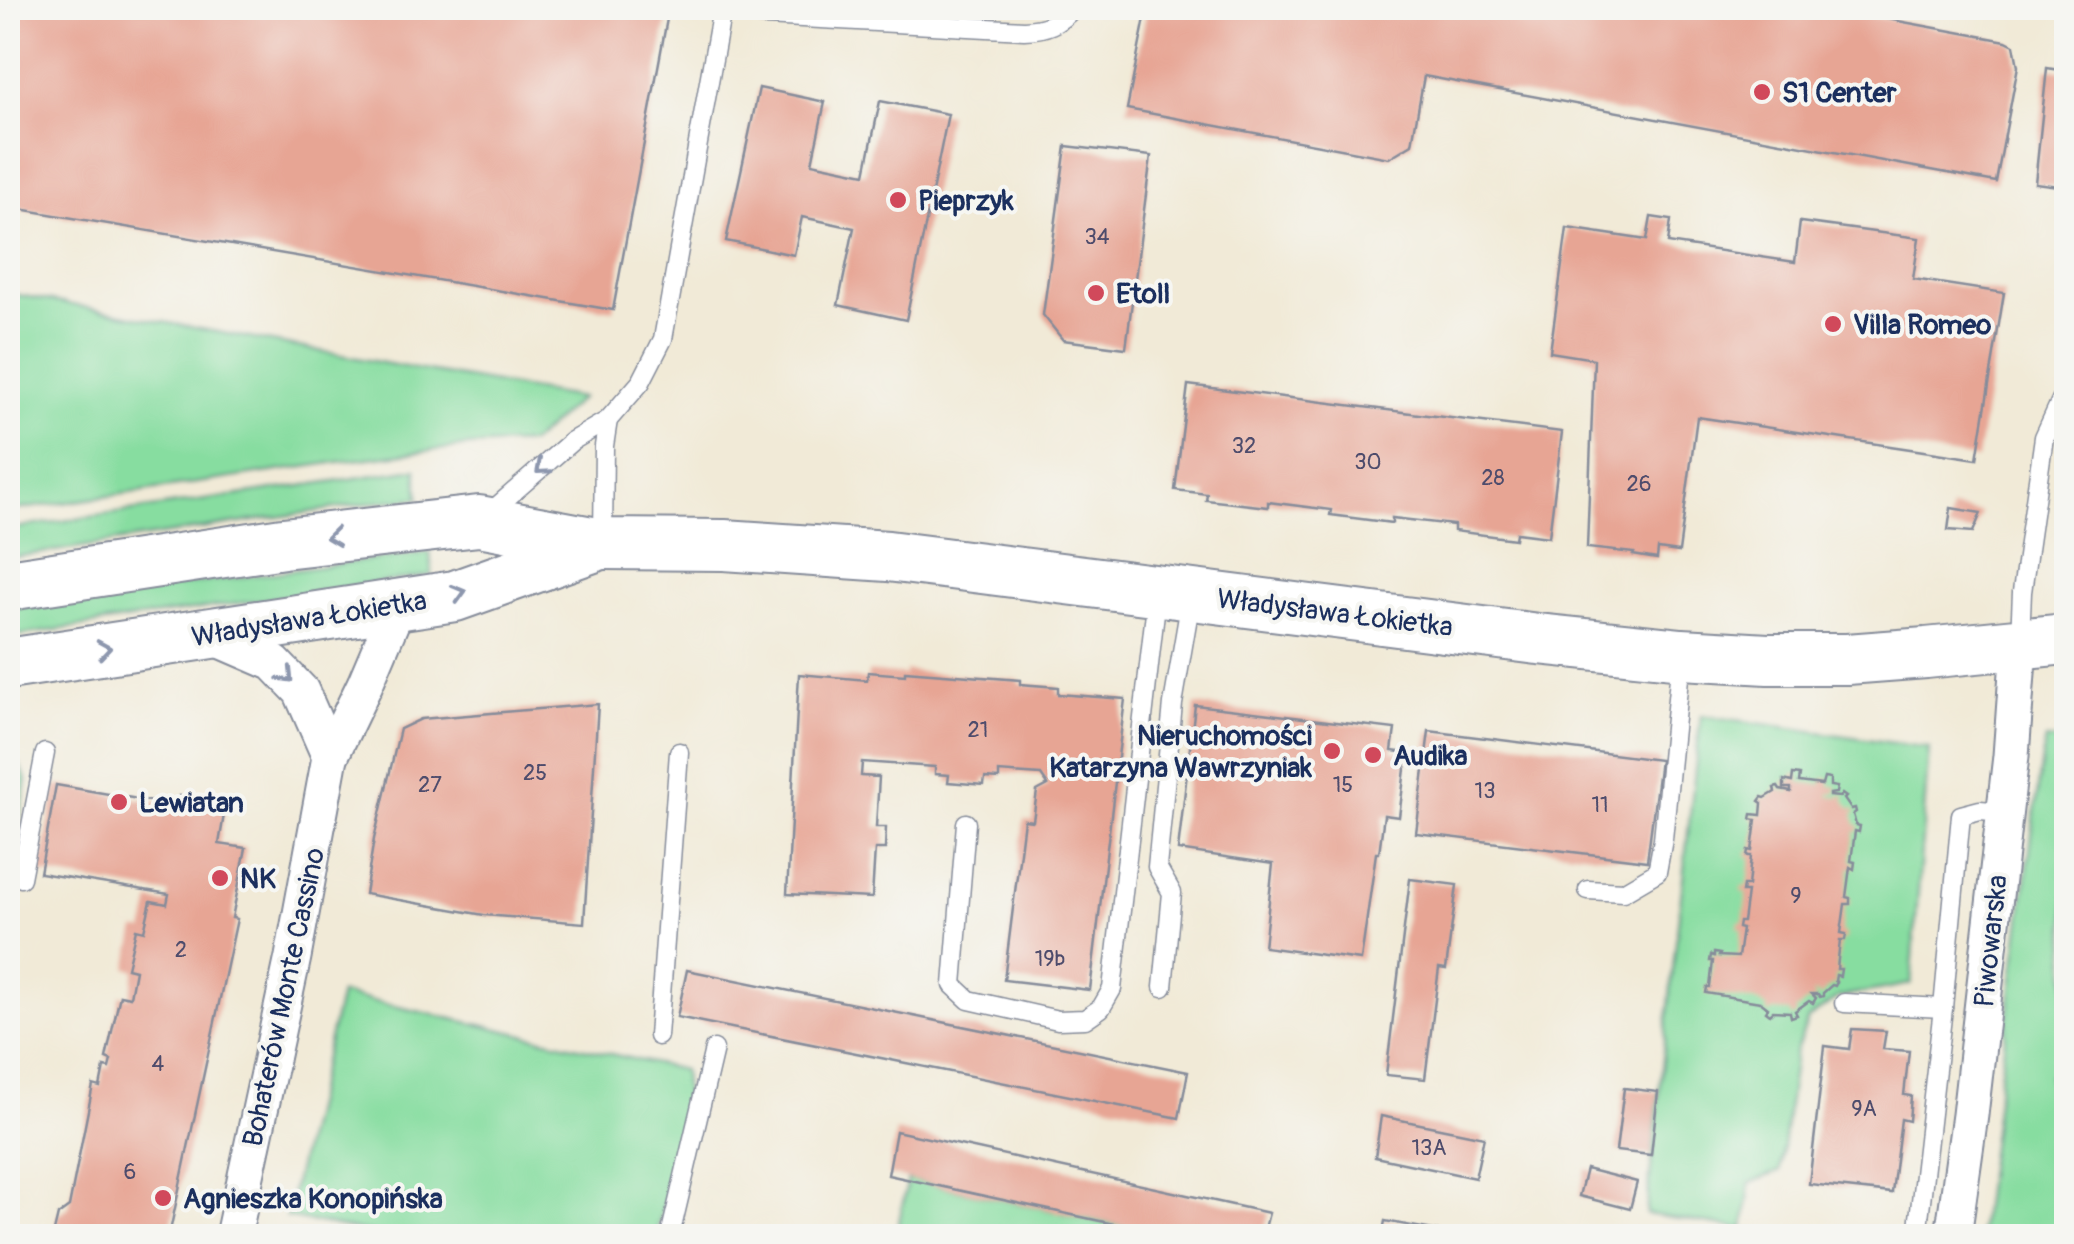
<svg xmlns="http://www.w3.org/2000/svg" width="2074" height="1244" font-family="Pangolin,sans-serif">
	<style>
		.green { fill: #87dda0; stroke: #51867f; stroke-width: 2.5 }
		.building { fill: #e7a594 }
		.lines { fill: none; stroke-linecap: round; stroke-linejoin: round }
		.service-casing { stroke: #868c9a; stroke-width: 21 }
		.minor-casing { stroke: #868c9a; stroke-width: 39 }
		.secondary-casing { stroke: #868c9a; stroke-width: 54 }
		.service { stroke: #fff; stroke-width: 18 }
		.minor { stroke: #fff; stroke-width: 35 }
		.secondary { stroke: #fff; stroke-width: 50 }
		.oneway { stroke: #8d97ae }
		.poi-dot { fill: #d1495b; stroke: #f6f6f2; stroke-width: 4 }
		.labels { text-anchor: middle; stroke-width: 8; stroke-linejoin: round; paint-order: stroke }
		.number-label { font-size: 22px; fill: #4e4c6c }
		.poi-label { font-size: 28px; font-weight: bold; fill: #1b2f5e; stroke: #f6f6f2; text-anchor: start }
		.street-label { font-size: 28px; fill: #1b2f5e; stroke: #f6f6f2 }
	</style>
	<rect width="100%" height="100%" fill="#f6f6f2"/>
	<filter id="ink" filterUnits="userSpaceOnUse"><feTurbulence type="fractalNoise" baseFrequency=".01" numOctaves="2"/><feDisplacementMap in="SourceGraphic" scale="20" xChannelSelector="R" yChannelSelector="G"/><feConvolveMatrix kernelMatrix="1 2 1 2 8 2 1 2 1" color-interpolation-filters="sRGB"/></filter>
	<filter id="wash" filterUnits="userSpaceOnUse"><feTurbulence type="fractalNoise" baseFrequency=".0048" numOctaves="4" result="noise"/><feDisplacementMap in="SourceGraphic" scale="40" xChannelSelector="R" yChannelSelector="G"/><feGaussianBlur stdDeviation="2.25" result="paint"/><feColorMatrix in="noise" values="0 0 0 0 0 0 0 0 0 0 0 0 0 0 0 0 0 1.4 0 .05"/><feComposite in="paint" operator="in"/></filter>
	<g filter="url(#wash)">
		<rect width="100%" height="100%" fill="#f1ead7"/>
		<g class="green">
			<path d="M8,293L416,369L581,398L531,443L469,446L345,461L8,511Z"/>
			<path d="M416,469L419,498L378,502L8,558V529Z"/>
			<path d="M430,552L432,575L8,637V608Z"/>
			<path d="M1701,715L1929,748L1911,984L1839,997L1808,1019L1795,1053L1780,1171L1750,1183L1744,1229L1646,1214Z"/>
			<path d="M2066,732V1070L2049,1076L2066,1139V1236H1979L2042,758L2046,739L2057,740Z"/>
			<path d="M8,745L27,780L8,875Z"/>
			<path d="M340,994L683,1070L686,1110L656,1236H388L286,1217Z"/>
			<path d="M908,1179L1169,1236H896Z"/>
		</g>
		<g id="blocks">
			<g class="building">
				<path d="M18,8H669L613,310L8,207V67Z"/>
				<path d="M1147,8H1828L2006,41L2014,45L2018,66L1996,182L1424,76L1412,144L1389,158L1127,109Z"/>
				<path d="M2047,68L2066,71V187L2035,183Z"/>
				<path d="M759,88L825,102L812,163L865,174L880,101L948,114L906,320L838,305L854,228L802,217L794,255L726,241Z"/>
				<path d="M1066,146L1151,156L1126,348L1063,340L1043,315Z"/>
				<path d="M1651,217L1671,220L1668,243L1795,262L1800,222L1919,238L1913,279L2004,293L1977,459L1697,417L1679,552L1658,549L1657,559L1633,555L1634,553L1587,548L1594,359L1550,352L1567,228L1647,240Z"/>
				<path d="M1188,385L1562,432L1549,537L1516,533L1515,539L1454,531V525L1392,518V523L1330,515L1331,510L1268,502V507L1206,500L1207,494L1175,490Z"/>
				<path d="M1951,508L1981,513L1973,532L1948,530Z"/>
				<path d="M905,671L1020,680V684L1058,687V694L1125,699L1090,990L1004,980L1024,820L1033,821L1037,791L1048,785L1041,775L999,772V779L985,778L984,785L948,782L949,775L935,774V767L862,762L861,776L879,777L876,827H886L885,849H875L872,898L787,894L799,674L867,680L868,672L905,675Z"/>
				<path d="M598,704L584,923L484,915L365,894L374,839L400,729L421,719Z"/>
				<path d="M1195,705L1395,729L1392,751L1407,753L1399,817L1384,815L1379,853H1376L1361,960L1264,947L1273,864L1178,850Z"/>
				<path d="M1429,731L1660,760L1647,861L1416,833Z"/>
				<path d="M1793,774L1800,775L1799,782L1822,785L1824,778L1830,779V786L1837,787L1836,793L1829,794V796L1840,797L1842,794L1846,797L1844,799L1851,809L1855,808L1856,812L1853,814L1856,825L1860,826L1859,832L1855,831L1851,861L1855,862L1854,869L1850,867L1846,897L1850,898V904H1845L1841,933L1846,934L1845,940H1840L1837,969H1841L1840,976L1836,975L1835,981L1837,982L1835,986L1832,985L1823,993V996L1820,997L1818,994H1812L1816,998L1813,1003L1809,1001L1795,1011L1797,1015L1791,1017L1790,1012L1773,1011L1770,1014L1766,1011L1768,1008L1760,1002L1706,993L1707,987H1710L1713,961H1710L1711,955L1714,956V953L1720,954L1719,956L1738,957L1742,929L1738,928L1739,922H1743L1747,892H1742L1743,886H1748L1751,856H1747L1748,850L1752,851L1756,820L1751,819L1752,814L1761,815L1762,803L1759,801L1762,797L1765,798L1775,792L1774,788L1778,787L1780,790L1791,792V788H1784V780L1792,782Z"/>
				<path d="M56,785L179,806L180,796L226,803L219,844L246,848L232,918L237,919L169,1236H53L58,1215L69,1207L93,1085L100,1087L104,1067L109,1068L111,1060L106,1058L120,995L130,997L135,970L127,968L136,929L144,931L151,901L167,904L169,894L40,873Z"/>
				<path d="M1410,879L1457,885L1446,969L1439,968L1425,1079L1386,1075Z"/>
				<path d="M687,970L1188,1072L1179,1118L677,1017Z"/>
				<path d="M1852,1029L1886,1031L1883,1049L1909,1051L1904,1095L1911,1096L1909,1121L1901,1119L1892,1193L1809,1184L1825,1046L1849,1049Z"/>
				<path d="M1624,1088L1658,1092L1651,1155L1616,1151Z"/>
				<path d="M1381,1116L1484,1137L1475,1178L1375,1157Z"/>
				<path d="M896,1131L1269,1213L1263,1236H1169L888,1175Z"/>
				<path d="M1586,1169L1637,1182L1630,1209L1579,1196Z"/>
				<path d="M1385,1221L1460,1235V1236H1382Z"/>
			</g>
		</g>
	</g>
	<g filter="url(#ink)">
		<use href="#blocks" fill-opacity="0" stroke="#868c9a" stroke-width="2.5"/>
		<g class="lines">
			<g class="service-casing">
				<g id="service">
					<path d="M486,516L572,441L608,420L641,382L663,339L722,9L748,15L1024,30C1046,29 1059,24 1073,8"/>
					<path d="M603,539L604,446L608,420"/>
					<path d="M2020,639L2022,592L2044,437L2066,389"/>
					<path d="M966,823L953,985L969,1000L1058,1020L1085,1019L1101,1008L1112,989L1157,595"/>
					<path d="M21,878L45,753"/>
					<path d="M1588,890L1623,892L1657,872L1663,839L1681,658"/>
					<path d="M1163,987L1172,893L1157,867L1173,704L1191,599"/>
					<path d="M1844,1003L1943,1008"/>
					<path d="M658,1036L679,752"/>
					<path d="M670,1236L714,1049"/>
					<path d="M1917,1236L1943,1008L1961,815L1980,810L2004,812"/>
				</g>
			</g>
			<g class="minor-casing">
				<g id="minor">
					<path d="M207,634L274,663L301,691L330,757"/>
					<path d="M233,1236L293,957L330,757L365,684L398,606"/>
					<path d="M1953,1236L1970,1115L2011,756L2019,645"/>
				</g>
			</g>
			<g class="secondary-casing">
				<g id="secondary">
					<path d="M8,585L283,543L479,521L603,544L724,545L888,556L1538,639L1682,654L1768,659H1847L1926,653L2066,639"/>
					<path d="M8,664L455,596L598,545"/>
				</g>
			</g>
			<use href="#service" class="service"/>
			<use href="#minor" class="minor"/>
			<use href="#secondary" class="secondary"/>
		</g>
		<defs><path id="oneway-chevron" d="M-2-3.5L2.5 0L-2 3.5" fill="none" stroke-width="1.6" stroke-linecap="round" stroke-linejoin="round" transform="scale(2.5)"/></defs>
		<g class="oneway">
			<use href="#oneway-chevron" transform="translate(542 468) rotate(139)"/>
			<use href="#oneway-chevron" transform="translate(333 537) rotate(173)"/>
			<use href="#oneway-chevron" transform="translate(459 593) rotate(-16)"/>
			<use href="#oneway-chevron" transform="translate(104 649) rotate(-9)"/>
			<use href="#oneway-chevron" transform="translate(287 676) rotate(46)"/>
		</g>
	</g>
	<g class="poi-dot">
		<circle cx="1762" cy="92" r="10"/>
		<circle cx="898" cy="200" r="10"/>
		<circle cx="1096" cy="293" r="10"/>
		<circle cx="1833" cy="324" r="10"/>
		<circle cx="1332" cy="751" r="10"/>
		<circle cx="1373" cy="755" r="10"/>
		<circle cx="119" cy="802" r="10"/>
		<circle cx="220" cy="878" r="10"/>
		<circle cx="163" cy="1198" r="10"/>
	</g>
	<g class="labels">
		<g class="number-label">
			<text x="1097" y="244">34</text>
			<text x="1244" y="453">32</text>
			<text x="1368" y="469">30</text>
			<text x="1493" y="485">28</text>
			<text x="1639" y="491">26</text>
			<text x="978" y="737">21</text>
			<text x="535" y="780">25</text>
			<text x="430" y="792">27</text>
			<text x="1343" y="792">15</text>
			<text x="1485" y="798">13</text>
			<text x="1600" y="812">11</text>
			<text x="1796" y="903">9</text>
			<text x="181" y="957">2</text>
			<text x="1050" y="966">19b</text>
			<text x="158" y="1071">4</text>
			<text x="1864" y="1116">9A</text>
			<text x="1429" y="1155">13A</text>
			<text x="130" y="1179">6</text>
		</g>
		<g class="poi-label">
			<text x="1782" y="102">S1 Center</text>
			<text x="918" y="210">Pieprzyk</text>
			<text x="1116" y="303">Etoll</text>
			<text x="1853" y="334">Villa Romeo</text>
			<text x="1312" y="745" text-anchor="end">Nieruchomości<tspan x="1312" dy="32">Katarzyna Wawrzyniak</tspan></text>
			<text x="1393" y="765">Audika</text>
			<text x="139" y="812">Lewiatan</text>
			<text x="240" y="888">NK</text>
			<text x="183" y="1208">Agnieszka Konopińska</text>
		</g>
		<g class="street-label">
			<text transform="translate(1335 612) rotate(7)" y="10">Władysława Łokietka</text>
			<text transform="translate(309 618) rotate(-9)" y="10">Władysława Łokietka</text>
			<text transform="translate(1990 941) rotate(-84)" y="10">Piwowarska</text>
			<text transform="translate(283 997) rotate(-78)" y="10">Bohaterów Monte Cassino</text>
		</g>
	</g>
	<rect width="2074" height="1244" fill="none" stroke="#f6f6f2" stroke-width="40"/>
</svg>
